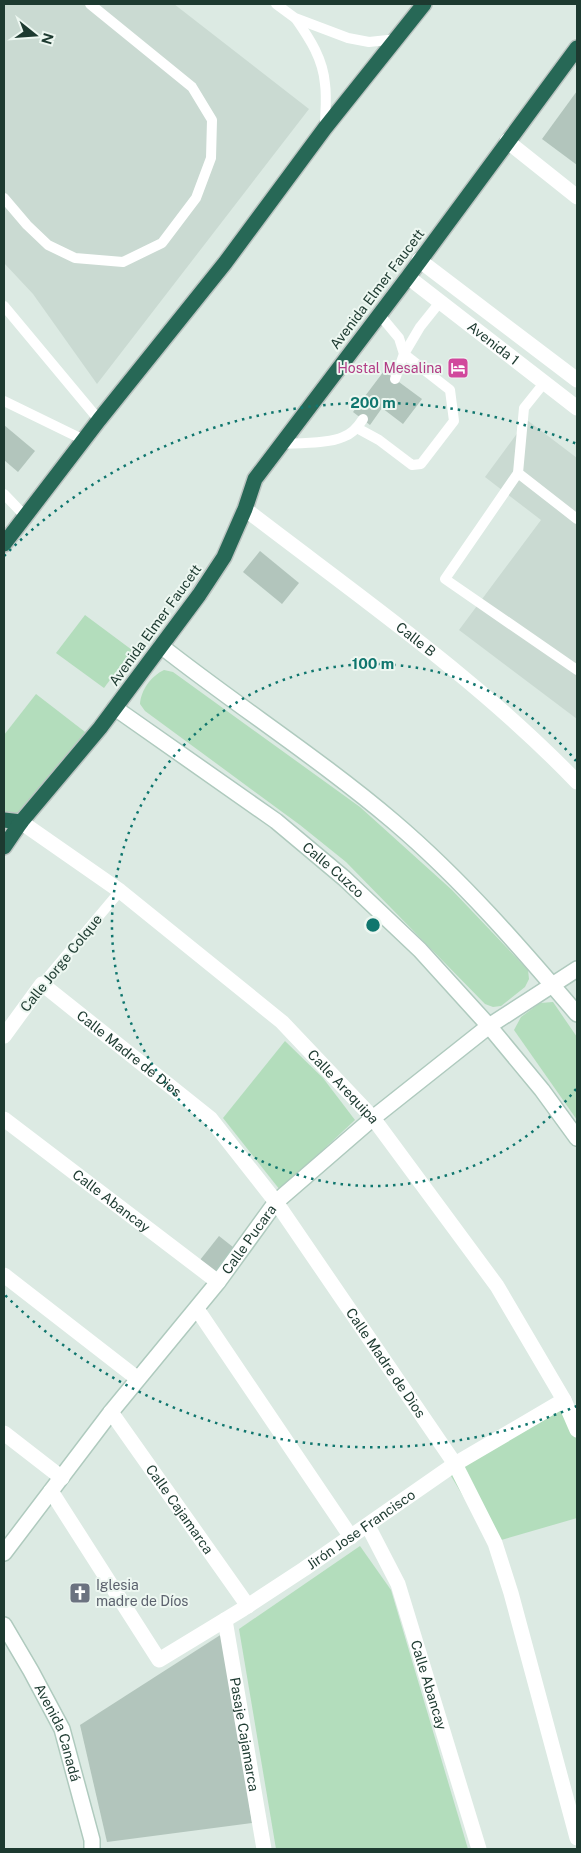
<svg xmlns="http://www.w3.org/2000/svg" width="581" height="1853" font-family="'Public Sans',sans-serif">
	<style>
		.built { fill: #cadad2 }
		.green { fill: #b3ddbc }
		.building { fill: #b2c5bc }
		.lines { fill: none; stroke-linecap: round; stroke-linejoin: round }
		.secondary-casing { stroke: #afcabe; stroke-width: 18 }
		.highway-casing { stroke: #bbc4c1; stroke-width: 18 }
		.lane { stroke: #fff; stroke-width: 10 }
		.street { stroke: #fff; stroke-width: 15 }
		.secondary { stroke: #fff; stroke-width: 15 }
		.highway { stroke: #276856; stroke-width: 15 }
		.ring { fill: none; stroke: #0f766e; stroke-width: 2.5; stroke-dasharray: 2.5 5 }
		.labels { text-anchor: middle; stroke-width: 4; stroke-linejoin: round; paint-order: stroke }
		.street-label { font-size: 14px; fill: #1d3a30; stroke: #edf7f1 }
		.hotel-label { font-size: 14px; fill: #b23c85; stroke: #edf7f1; text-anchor: end }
		.worship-label { font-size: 14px; fill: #5b616d; stroke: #edf7f1; text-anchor: start }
		.centre { fill: #0f766e; stroke: #edf7f1; stroke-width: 2.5 }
		.ring-label { font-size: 15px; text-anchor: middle; font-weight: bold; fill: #0f766e; stroke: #edf7f1; stroke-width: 4; stroke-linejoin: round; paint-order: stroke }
	</style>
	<rect width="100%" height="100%" fill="#dceae3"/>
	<g class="built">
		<path d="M4,4H174L309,109L97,384L33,294L4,263Z"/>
		<path d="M527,420L577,458V719L459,630L541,520L485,477Z"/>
	</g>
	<g class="green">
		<path d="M85,615L132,650L104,688L56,653Z"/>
		<path d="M164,670L173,672L360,807L452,890L528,970L529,979L525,987L501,1006L493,1007L485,1004L346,862L300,825L145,711L140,704C141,690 151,676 164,670Z"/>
		<path d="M36,694L89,735L4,844V735Z"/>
		<path d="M553,1002L577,1037V1120L514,1030L521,1017L540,1003Z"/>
		<path d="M285,1041L323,1078L355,1120L280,1190L223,1118Z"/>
		<path d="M561,1399L577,1435V1518L491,1543L448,1471Z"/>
		<path d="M360,1546L391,1590L468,1849H276L239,1629Z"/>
	</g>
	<g class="building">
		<path d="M577,91V165L542,139Z"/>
		<path d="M384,371L422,399L403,424L382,408L370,425L353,412Z"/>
		<path d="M4,425L35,451L18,472L4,460Z"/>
		<path d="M260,551L299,583L282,604L243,572Z"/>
		<path d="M219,1236L238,1251L219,1275L200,1260Z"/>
		<path d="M225,1632L252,1823L107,1842L80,1725Z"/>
	</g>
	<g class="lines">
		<g class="secondary-casing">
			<g id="secondary">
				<path d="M161,646C237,706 320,759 394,822C462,880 520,947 577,1014"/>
				<path id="s10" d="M115,708L276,821L344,878L420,950L489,1026L542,1090L577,1138"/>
				<path id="s11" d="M4,1553L111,1412L218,1282L276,1202L373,1118L489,1026L577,969"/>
				<path id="s12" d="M4,1625L31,1671L62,1729L92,1840V1849"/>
			</g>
		</g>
		<g class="highway-casing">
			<g id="highway">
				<path d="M4,544L99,420L225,263L325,128L424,4"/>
				<path d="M4,820L21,822"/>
				<path d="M4,847L21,822L100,728L199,595L224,557L245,509L255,479L408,277L577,48"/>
			</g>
		</g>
		<g class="lane">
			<path d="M276,4L295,18L348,38L369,42L397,39"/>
			<path d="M296,19C310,39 323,59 325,84C327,98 325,113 325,127"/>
			<path d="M4,198L27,225L48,245L75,258L123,262L162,243L196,198L211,158L212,120L192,87L90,4"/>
			<path d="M4,306L99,420"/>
			<path d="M379,314L399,338L404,354L395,379"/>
			<path d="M544,383L524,408L518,473L577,519"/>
			<path d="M4,401L84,440"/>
			<path d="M357,428L379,440L412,465L421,464L454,421L450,390L404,354L420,327L440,302"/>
			<path d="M280,444C297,443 328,444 343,437C352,434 358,427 363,419"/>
			<path d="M518,473L445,579L577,670"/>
			<path d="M4,494L25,516"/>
			<path d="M42,984L120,891"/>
		</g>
		<g class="street">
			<path d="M507,141L577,197"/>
			<path d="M419,260L577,380"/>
			<path id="s1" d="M408,277L577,408"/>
			<path id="s2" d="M245,509C358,596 478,679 577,782"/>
			<path id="s3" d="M21,822L120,891L282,1022L373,1118L497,1286L564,1400L577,1430"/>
			<path id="s4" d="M4,1036L42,984L210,1118L276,1202L455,1464L495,1543L511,1593L577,1838"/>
			<path id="s5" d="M4,1119L218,1282"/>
			<path d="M4,1275L138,1379"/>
			<path d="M197,1309L351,1537"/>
			<path id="s6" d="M111,1412L248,1606"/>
			<path d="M4,1433L62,1478"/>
			<path id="s7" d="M51,1491L159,1660L243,1609L304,1569L455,1464L564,1400"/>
			<path id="s8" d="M368,1526L398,1584L479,1849"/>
			<path id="s9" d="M225,1620L264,1849"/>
		</g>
		<use href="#secondary" class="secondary"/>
		<use href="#highway" class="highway"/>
	</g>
	<g class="ring">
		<path d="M576 1089A261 261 0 1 1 576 761"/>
		<path d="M577 1406A522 522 0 0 1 4 1294M4 556A522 522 0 0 1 577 444"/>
	</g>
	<defs>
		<g id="hotel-square" transform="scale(1.125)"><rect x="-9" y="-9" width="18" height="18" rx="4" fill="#d1479c" stroke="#edf7f1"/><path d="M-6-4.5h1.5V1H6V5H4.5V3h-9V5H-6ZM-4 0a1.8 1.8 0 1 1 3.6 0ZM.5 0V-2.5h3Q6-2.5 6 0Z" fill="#fff"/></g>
		<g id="church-square" transform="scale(1.125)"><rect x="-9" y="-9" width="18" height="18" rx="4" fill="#6b7280" stroke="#edf7f1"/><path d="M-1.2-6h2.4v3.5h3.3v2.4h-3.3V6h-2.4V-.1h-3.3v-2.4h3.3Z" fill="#fff"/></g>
	</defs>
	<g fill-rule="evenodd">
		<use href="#hotel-square" x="458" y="368"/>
		<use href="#church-square" x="80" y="1593"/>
	</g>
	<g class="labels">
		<g class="street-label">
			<text transform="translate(377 289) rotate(-53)" y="5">Avenida Elmer Faucett</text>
			<text dy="5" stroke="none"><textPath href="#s1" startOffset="108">Avenida 1</textPath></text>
			<text transform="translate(155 625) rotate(-54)" y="5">Avenida Elmer Faucett</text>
			<text dy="5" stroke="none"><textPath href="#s2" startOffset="215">Calle B</textPath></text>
			<text dy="5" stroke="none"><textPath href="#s10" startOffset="272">Calle Cuzco</textPath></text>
			<text transform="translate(61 963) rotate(-51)" y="5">Calle Jorge Colque</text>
			<text dy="5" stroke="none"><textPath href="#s4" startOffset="176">Calle Madre de Dios</textPath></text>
			<text dy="5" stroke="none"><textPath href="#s3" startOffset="418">Calle Arequipa</textPath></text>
			<text dy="5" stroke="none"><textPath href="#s5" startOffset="135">Calle Abancay</textPath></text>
			<text dy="5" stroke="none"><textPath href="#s11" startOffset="398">Calle Pucara</textPath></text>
			<text dy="5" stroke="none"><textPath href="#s4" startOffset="581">Calle Madre de Dios</textPath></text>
			<text dy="5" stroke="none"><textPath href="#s6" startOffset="119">Calle Cajamarca</textPath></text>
			<text dy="5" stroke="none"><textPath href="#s7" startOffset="441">Jirón Jose Francisco</textPath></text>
			<text dy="5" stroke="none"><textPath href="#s8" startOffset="171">Calle Abancay</textPath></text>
			<text dy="5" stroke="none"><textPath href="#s12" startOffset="121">Avenida Canadá</textPath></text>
			<text dy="5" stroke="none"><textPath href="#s9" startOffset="116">Pasaje Cajamarca</textPath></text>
		</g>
		<g class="hotel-label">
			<text x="442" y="373">Hostal Mesalina</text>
		</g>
		<g class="worship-label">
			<text x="96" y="1590">Iglesia<tspan x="96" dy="16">madre de Díos</tspan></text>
		</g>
	</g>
	<circle cx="373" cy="925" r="8" class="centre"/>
	<g class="ring-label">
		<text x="373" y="408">200 m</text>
		<text x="373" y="669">100 m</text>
	</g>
	<rect width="581" height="1853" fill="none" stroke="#1d3a30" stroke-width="10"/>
	<g transform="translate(35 35) rotate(107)" stroke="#edf7f1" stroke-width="4" paint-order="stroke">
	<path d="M0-4L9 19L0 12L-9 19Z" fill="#1d3a30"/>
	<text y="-8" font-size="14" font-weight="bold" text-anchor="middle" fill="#1d3a30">N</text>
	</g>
</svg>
